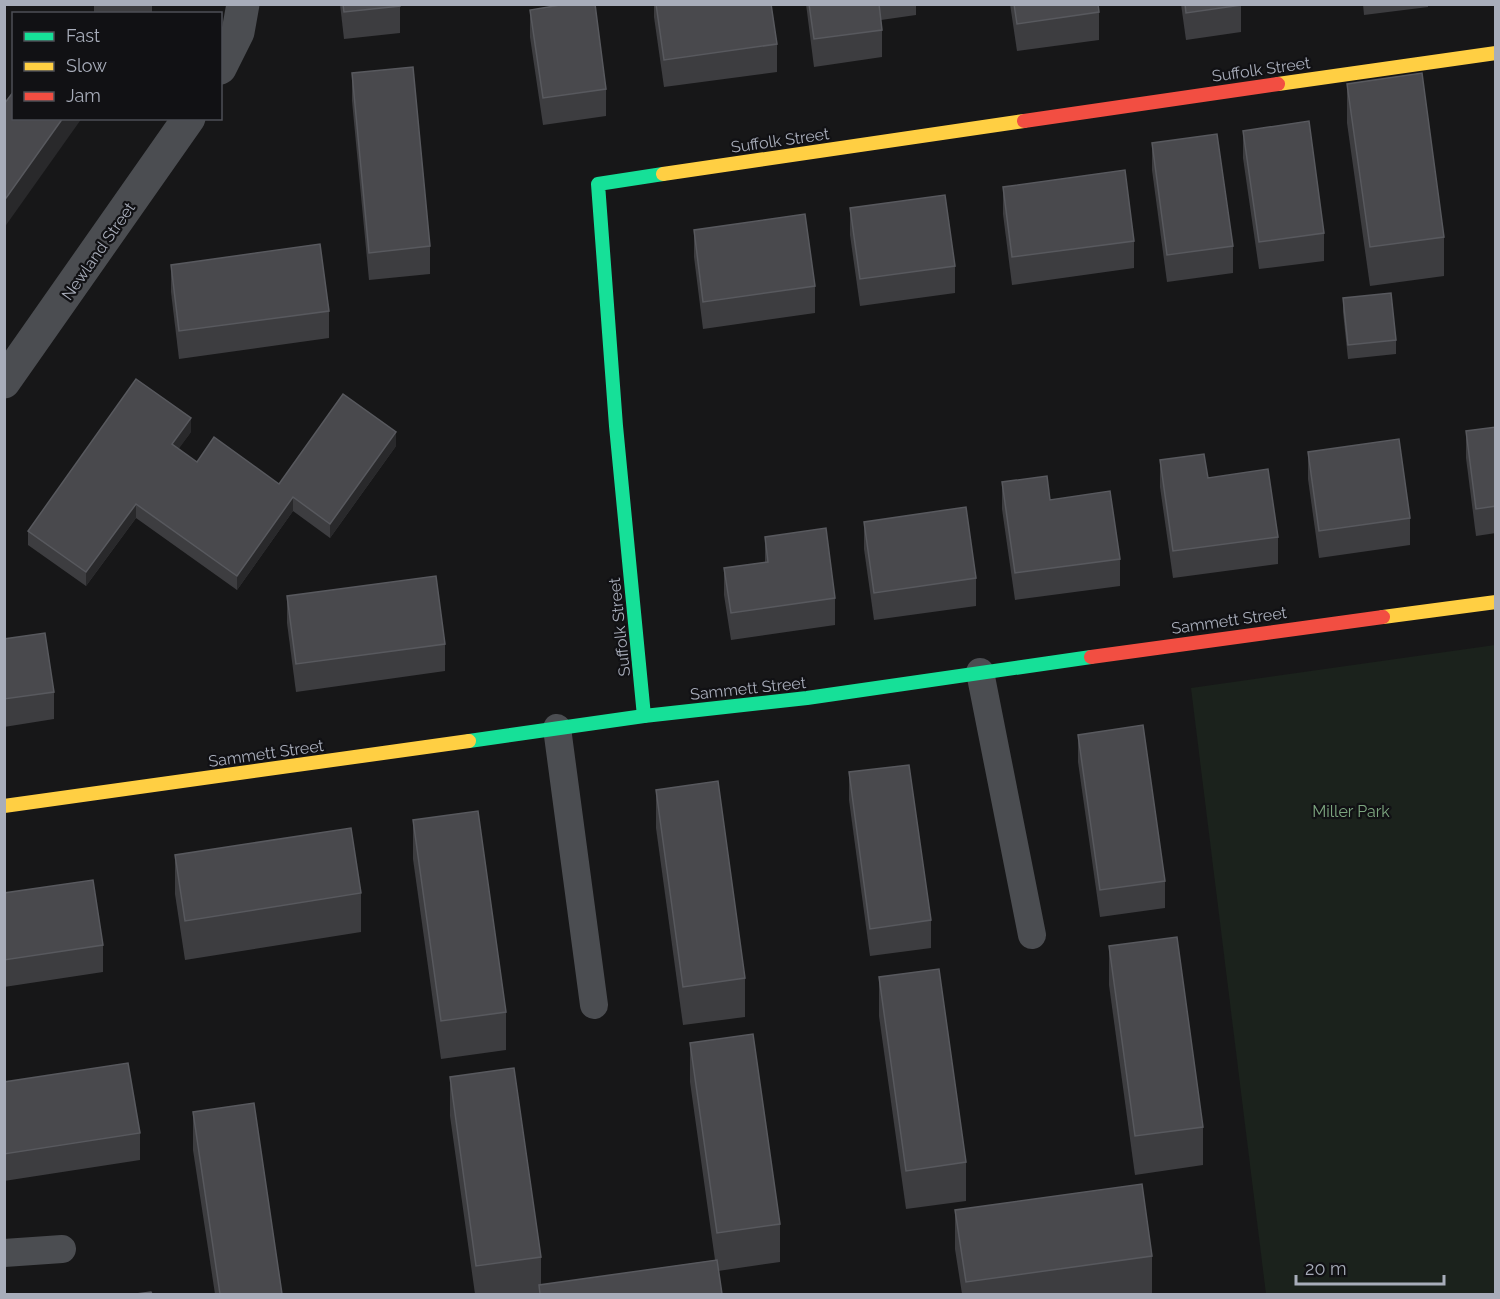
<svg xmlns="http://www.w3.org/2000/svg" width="1500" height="1299" font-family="Raleway,sans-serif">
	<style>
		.green { fill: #1b221c }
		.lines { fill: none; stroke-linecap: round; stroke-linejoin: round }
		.lane { stroke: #4b4d51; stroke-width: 28 }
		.street { stroke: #4b4d51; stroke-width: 33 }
		.fast { stroke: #16e098; stroke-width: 14 }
		.slow { stroke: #ffcf43; stroke-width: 14 }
		.jam { stroke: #f24e42; stroke-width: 14 }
		.wall { fill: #3d3d40 }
		.shaded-wall { fill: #29292b }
		.building { fill: #49494d; stroke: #58595e; stroke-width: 1.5 }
		.labels { text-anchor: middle; stroke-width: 4.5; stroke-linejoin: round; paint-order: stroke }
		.street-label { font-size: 16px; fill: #a8adba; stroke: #111114 }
		.park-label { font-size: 16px; fill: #7da680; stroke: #111114 }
	</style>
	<rect width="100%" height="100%" fill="#171718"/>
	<path class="green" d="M1495,645V1294H1266L1191,688Z"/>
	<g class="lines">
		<g class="lane">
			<path d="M980,672L1032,935"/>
			<path d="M557,728L594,1005"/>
			<path d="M4,1253L62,1249"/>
		</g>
		<g class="street">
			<path d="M220,68L238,32L243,4"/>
			<path d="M4,382L189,118"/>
		</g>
		<g class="fast">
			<path d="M644,716L616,426L598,184L663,174"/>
			<path d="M469,741L644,716L807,698L1091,657"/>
		</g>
		<g class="slow">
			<path d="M1278,84L1496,53"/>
			<path d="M663,174L1024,121"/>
			<path d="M1383,617L1496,602"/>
			<path d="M4,806L469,741"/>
		</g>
		<g class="jam">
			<path d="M1024,121L1278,84"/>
			<path d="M1091,657L1383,617"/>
		</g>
	</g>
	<g class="wall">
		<rect x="94" y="4" width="58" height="10"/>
		<path d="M340,4H400V33L344,39Z"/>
		<path d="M654,4H771L777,44V72L664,87L654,17Z"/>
		<path d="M806,4H916V15L881,20L882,30V57L814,67Z"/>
		<path d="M1010,4H1098L1099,12V40L1017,51Z"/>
		<path d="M1181,4H1241V32L1186,40Z"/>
		<path d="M1363,4H1428V7L1364,15Z"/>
		<path d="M530,10L606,89V116L543,125L530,37Z"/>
		<path d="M352,73L430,246V274L369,280L352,101Z"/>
		<path d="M1347,84L1444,237V276L1370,286L1347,123Z"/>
		<path d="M1243,131L1324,233V261L1259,269L1243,158Z"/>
		<path d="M1152,143L1233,246V273L1167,282L1152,170Z"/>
		<path d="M1003,187L1134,241V268L1012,285L1003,214Z"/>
		<path d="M850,208L955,266V293L860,306L850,235Z"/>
		<path d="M694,230L815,286V313L703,329L694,257Z"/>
		<path d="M171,265L329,311V338L179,359L171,292Z"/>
		<path d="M1343,298L1396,340V354L1348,359L1343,312Z"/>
		<path d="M1496,427V533L1476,536L1466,458V431Z"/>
		<path d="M191,432L178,449L197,462L279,484L396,446L330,538L293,511L237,590L136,518L86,586L28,545V531Z"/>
		<path d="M1308,452L1410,518V545L1319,558L1308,479Z"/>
		<path d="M1160,460L1278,537V564L1173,578L1160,487Z"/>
		<path d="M1002,482L1120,559V586L1015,600L1002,509Z"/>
		<path d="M864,522L976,578V606L874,620L864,549Z"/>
		<path d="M765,537L835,598V625L731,640L724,595V568L765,562Z"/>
		<path d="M287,596L445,644V671L296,692L287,623Z"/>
		<path d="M4,639L54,692V719L4,727Z"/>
		<path d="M1078,735L1165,881V908L1100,917L1078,762Z"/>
		<path d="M849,772L931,920V948L870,956L849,800Z"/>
		<path d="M656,790L745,978V1017L683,1025L656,828Z"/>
		<path d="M413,820L506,1012V1050L441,1059L413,859Z"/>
		<path d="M175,855L361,893V932L185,960L175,894Z"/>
		<path d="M4,893L103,945V972L4,987Z"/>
		<path d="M1109,946L1203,1127V1165L1135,1175L1109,985Z"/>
		<path d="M879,977L966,1162V1201L906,1209L879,1016Z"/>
		<path d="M690,1043L780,1224V1262L718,1271L722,1294H475L450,1116V1077L541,1257V1285L715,1260L690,1082Z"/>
		<path d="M4,1082L140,1133V1160L4,1181Z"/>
		<path d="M193,1112L282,1294H215L193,1150Z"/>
		<path d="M955,1210L1152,1256V1294H962L955,1249Z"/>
	</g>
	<g class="shaded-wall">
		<path d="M63,118H82L4,228V201Z"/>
		<path d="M191,418V432L172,458V444Z"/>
		<path d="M396,432V446L330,538V524Z"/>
		<path d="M293,497V511L237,590V576Z"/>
		<path d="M136,504V518L86,586V572Z"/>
	</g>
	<g class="building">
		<path d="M343,4H400V6L344,12Z"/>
		<path d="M566,4H595L606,89L543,98L530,10Z"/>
		<path d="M656,4H771L777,44L664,60Z"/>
		<path d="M809,4H879L882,30L814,39Z"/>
		<path d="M1014,4H1098L1099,12L1017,24Z"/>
		<path d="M1185,4H1241V5L1186,13Z"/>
		<path d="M413,67L430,246L369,253L352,73Z"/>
		<path d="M1422,73L1444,237L1370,247L1347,84Z"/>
		<path d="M14,91V118H63L4,201V104Z"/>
		<path d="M1309,121L1324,233L1259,242L1243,131Z"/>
		<path d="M1217,134L1233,246L1167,255L1152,143Z"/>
		<path d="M1125,170L1134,241L1012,257L1003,187Z"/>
		<path d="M945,195L955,266L860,279L850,208Z"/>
		<path d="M805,214L815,286L703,302L694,230Z"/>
		<path d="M320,244L329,311L179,331L171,265Z"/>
		<path d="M1391,293L1396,340L1348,345L1343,298Z"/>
		<path d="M136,379L191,418L172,444L197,462L214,437L279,484L343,394L396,432L330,524L293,497L237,576L136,504L86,572L28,531Z"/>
		<path d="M1496,427V506L1476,509L1466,431Z"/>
		<path d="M1399,439L1410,518L1319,531L1308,452Z"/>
		<path d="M1204,454L1208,478L1268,469L1278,537L1173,551L1160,460Z"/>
		<path d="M1047,476L1050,500L1110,491L1120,559L1015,573L1002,482Z"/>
		<path d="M966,507L976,578L874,593L864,522Z"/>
		<path d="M826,528L835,598L731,613L724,568L768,562L765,537Z"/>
		<path d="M436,576L445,644L296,664L287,596Z"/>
		<path d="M45,633L54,692L4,699V639Z"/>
		<path d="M1143,725L1165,881L1100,890L1078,735Z"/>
		<path d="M909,765L931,920L870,929L849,772Z"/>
		<path d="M718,781L745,978L683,987L656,790Z"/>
		<path d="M478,811L506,1012L441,1021L413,820Z"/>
		<path d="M351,828L361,893L185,921L175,855Z"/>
		<path d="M93,880L103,945L4,960V893Z"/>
		<path d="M1177,937L1203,1127L1135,1136L1109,946Z"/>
		<path d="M939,969L966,1162L906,1171L879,977Z"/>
		<path d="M753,1034L780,1224L717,1233L690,1043Z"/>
		<path d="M128,1063L140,1133L4,1154V1082Z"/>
		<path d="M514,1068L541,1257L476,1266L450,1077Z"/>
		<path d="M254,1103L282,1294H220L193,1112Z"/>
		<path d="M1142,1184L1152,1256L966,1282L955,1210Z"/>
		<path d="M717,1260L722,1294H540L539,1285Z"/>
		<path d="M151,1292L152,1294H136Z"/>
	</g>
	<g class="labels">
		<g class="street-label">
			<text transform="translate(1261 69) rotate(-8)" y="6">Suffolk Street</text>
			<text transform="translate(780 140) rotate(-8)" y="6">Suffolk Street</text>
			<text transform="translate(98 251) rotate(-55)" y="6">Newland Street</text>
			<text transform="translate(1229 620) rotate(-8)" y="6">Sammett Street</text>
			<text transform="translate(619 627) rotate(-96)" y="6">Suffolk Street</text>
			<text transform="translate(748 688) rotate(-6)" y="6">Sammett Street</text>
			<text transform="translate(266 753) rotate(-8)" y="6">Sammett Street</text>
		</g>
		<g class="park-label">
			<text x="1351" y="817">Miller Park</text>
		</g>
	</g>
	<rect width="1500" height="1299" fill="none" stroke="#a8adba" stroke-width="12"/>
	<rect x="12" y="12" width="210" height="108" fill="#111114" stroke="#4d4f56" stroke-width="1.5"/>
	<rect x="24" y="32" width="30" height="9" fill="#16e098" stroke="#4d4f56" stroke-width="1.5"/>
	<text x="66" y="42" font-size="18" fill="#a8adba">Fast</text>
	<rect x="24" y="62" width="30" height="9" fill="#ffcf43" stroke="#4d4f56" stroke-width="1.5"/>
	<text x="66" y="72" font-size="18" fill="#a8adba">Slow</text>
	<rect x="24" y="92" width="30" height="9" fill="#f24e42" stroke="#4d4f56" stroke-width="1.5"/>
	<text x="66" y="102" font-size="18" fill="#a8adba">Jam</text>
	<path d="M1296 1275v9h148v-9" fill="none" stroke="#a8adba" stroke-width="3"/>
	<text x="1305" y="1275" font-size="18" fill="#a8adba" stroke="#111114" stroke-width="4.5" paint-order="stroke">20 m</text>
</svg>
